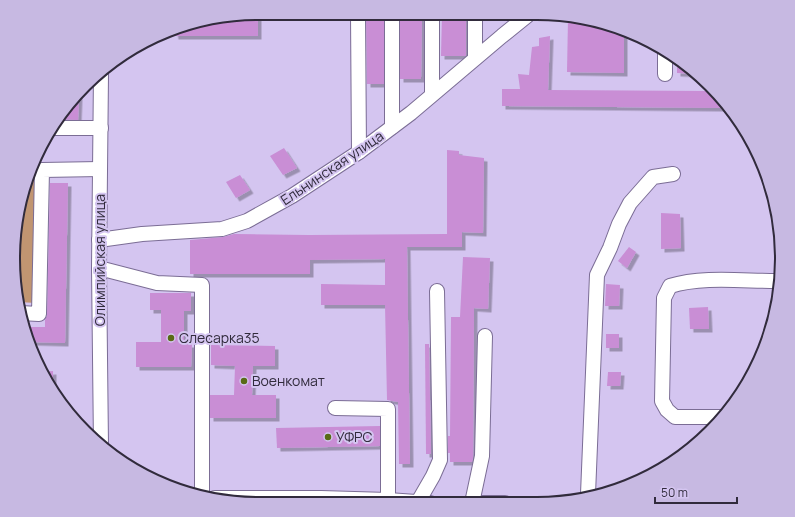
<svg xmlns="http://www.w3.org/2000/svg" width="795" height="517" font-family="Manrope,sans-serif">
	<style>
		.green { fill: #c19571 }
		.building { fill: #c98ed5; filter: url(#shadow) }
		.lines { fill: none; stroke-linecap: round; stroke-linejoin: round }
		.minor-casing { stroke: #7b6d95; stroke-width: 16 }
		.minor { stroke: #fff; stroke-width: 14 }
		.poi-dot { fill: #596a15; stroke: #d4c5f0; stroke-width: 1.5 }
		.labels { text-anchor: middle; stroke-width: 4; stroke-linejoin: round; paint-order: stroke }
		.street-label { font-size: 14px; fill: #312b3c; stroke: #d4c5f0 }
		.poi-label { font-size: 14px; fill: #312b3c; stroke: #d4c5f0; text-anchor: start }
		.rim { fill: none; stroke: #312b3c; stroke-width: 2 }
	</style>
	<defs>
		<filter id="shadow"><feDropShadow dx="3.5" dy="3.5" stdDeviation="0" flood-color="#0004"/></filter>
	</defs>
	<rect width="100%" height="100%" fill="#d4c5f0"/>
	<path class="green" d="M30,171L40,172L37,303L17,302L14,242Z"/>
	<g class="building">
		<path d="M258,13V36H175L174,29L180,26Z"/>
		<path d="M366,14H384V84H367Z"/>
		<path d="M400,14H422L421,79H400Z"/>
		<path d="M442,14H466V55L465,56H441Z"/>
		<path d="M568,18H580L624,32V73L567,72Z"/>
		<path d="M550,36L548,90L711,91L724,108L502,106V89H520L518,74L529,75L532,47L539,46V38Z"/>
		<path d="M677,60L699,74L677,73Z"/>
		<path d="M79,95L78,120L58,119L64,109Z"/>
		<path d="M284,148L297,168L283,175L270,156Z"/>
		<path d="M447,150L459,151V155L484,158L483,233L462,232V247H407L410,464H399L398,402L387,400L385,305H321V284L385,285V259L310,260V274H190V240L223,237L234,234L309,235L447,234Z"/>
		<path d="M240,175L250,190L236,198L226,182Z"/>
		<path d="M50,183H68L65,343L31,342L25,327H45V320L47,315Z"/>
		<path d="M661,213L680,214L681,248L661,249Z"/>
		<path d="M629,247L636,252L627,268L618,261Z"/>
		<path d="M463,257L490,258L488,309L474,308L473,458L472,462H450V453H448V436H450L451,317H460Z"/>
		<path d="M606,284L620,285L619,306H605Z"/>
		<path d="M150,293H191V311H184V344H192L191,367H136V342H161V310H150Z"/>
		<path d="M708,307L709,329H690L689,308Z"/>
		<rect x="606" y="334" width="13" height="14"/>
		<path d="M425,344H429L431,454H426Z"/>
		<path d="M211,345L275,346V366H253L252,395H276V418H210V395H234L235,366L211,365Z"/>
		<path d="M53,371V390L46,381L42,372Z"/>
		<path d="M608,372H621L620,386H607Z"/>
		<path d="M380,426V446L277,448L276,428Z"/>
	</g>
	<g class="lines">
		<g class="minor-casing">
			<g id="minor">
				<path d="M358,14L359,152"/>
				<path d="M432,14V94"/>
				<path d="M665,52V74"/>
				<path d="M475,58V14"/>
				<path d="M392,127V14"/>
				<path d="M53,128H101"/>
				<path d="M99,240L142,234L222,229L247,221L292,196L359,152L411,113L502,36L528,15"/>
				<path d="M99,268L157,283L202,285V495"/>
				<path d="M20,313L39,314L42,170L100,169"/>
				<path d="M335,408L388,409V500"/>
				<path d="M723,417H675L667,410L662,401L664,298L670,286C702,276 742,281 776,281"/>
				<path d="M101,446L99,268L101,74"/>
				<path d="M588,494L597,275L610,248L619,224L630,203L653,177L673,174"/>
				<path d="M215,498H321L388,500L430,503"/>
				<path d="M418,502L433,476L440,460L437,291"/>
				<path d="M469,503H505"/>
				<path d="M472,503L482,456L485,336"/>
			</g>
		</g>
		<use href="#minor" class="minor"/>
	</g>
	<g class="poi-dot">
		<circle cx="171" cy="338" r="4"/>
		<circle cx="244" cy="381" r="4"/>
		<circle cx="328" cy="437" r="4"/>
	</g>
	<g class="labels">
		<g class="street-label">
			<text transform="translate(332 168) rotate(-34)" y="5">Ельнинская улица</text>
			<text transform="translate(100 260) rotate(-90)" y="5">Олимпийская улица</text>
		</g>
		<g class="poi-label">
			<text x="179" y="343">Слесарка35</text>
			<text x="252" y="386">Военкомат</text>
			<text x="336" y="442">УФРС</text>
		</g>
	</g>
	<path d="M0 0H795V517H0ZM258 20H537A238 238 0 0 1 775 258V259A238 238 0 0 1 537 497H258A238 238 0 0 1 20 259V258A238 238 0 0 1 258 20Z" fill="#c7b9e2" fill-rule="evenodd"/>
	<path class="rim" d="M258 20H537A238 238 0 0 1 775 258V259A238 238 0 0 1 537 497H258A238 238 0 0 1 20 259V258A238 238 0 0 1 258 20Z"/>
	<path d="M655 497v6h82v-6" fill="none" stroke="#312b3c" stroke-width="2"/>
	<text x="661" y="497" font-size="12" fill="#312b3c" stroke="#d4c5f0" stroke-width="3" paint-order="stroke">50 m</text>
</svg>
